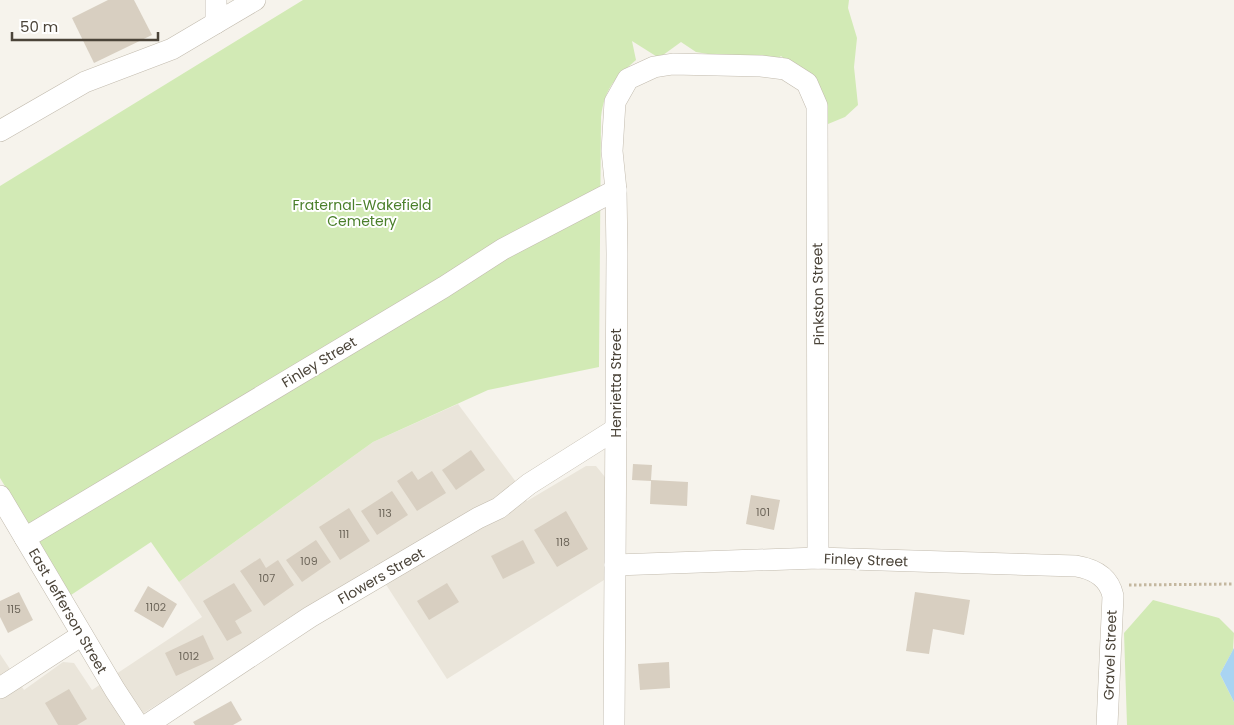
<svg xmlns="http://www.w3.org/2000/svg" width="1234" height="725" font-family="Poppins,sans-serif">
	<style>
		.residential { fill: #eae5da }
		.green { fill: #d2eab5 }
		.water { fill: #a9d4f2 }
		.building { fill: #d8cfc1 }
		.lines { fill: none; stroke-linecap: round; stroke-linejoin: round }
		.minor-casing { stroke: #c2bbae; stroke-width: 22 }
		.path { stroke: #c4b79f; stroke-width: 3; stroke-dasharray: 2.5 2.5; stroke-linecap: butt }
		.minor { stroke: #fff; stroke-width: 21 }
		.labels { text-anchor: middle; stroke-width: 4; stroke-linejoin: round; paint-order: stroke }
		.number-label { font-size: 11px; fill: #6e675b }
		.park-label { font-size: 14px; fill: #4a7f2a; stroke: #fff }
		.street-label { font-size: 14px; fill: #4b4439; stroke: #fff }
	</style>
	<rect width="100%" height="100%" fill="#f6f3ec"/>
	<path class="residential" d="M458,404L516,482L527,501L586,466H596L605,477L604,580L447,679L374,566L125,725H0V654L24,690L63,662L74,663L92,690L202,617L179,582L373,442Z"/>
	<g class="green">
		<path d="M303,0H849L848,8L857,38L854,67L858,105L845,117L828,124L816,86L781,56L761,74L726,57L696,52L681,42L659,58L632,41L636,60C614,79 605,88 601,117L599,367L488,390L373,442L179,582L151,542L71,595L0,478V186Z"/>
		<path d="M1153,600L1219,618L1234,633L1233,650L1220,674L1234,702V725H1127L1124,633Z"/>
	</g>
	<path class="water" d="M1234,648V702L1220,674Z"/>
	<g class="building">
		<path d="M108,0H134L152,35L94,63L72,18Z"/>
		<path d="M471,450L485,470L456,490L442,470Z"/>
		<path d="M633,464L652,465L651,480L688,482L687,506L650,504L651,481L632,480Z"/>
		<path d="M412,471L418,480L432,471L446,493L417,511L397,481Z"/>
		<path d="M392,491L408,515L377,535L361,511Z"/>
		<path d="M751,495L780,500L774,530L746,524Z"/>
		<path d="M349,508L370,541L340,560L319,527Z"/>
		<path d="M566,511L588,549L557,567L534,530Z"/>
		<path d="M316,540L331,562L302,582L286,560Z"/>
		<path d="M523,540L535,563L503,579L491,556Z"/>
		<path d="M260,558L266,568L278,560L294,585L264,606L240,571Z"/>
		<path d="M234,583L252,611L235,621L242,633L227,641L203,601Z"/>
		<path d="M447,583L459,602L429,620L417,601Z"/>
		<path d="M148,586L177,604L163,628L134,611Z"/>
		<path d="M19,592L33,620L8,633L0,617V601Z"/>
		<path d="M915,592L970,600L964,635L933,629L929,654L906,651Z"/>
		<path d="M203,635L214,659L176,676L165,653Z"/>
		<path d="M669,662L670,688L640,690L638,664Z"/>
		<path d="M69,689L87,719L77,725H58L45,703Z"/>
		<path d="M231,701L242,720L233,725H195L193,722Z"/>
	</g>
	<g class="lines">
		<g class="minor-casing">
			<g id="minor">
				<path d="M216,0V23L255,0"/>
				<path d="M0,131L85,82L172,49L216,23"/>
				<path d="M0,496L115,690L138,725"/>
				<path d="M25,538L444,287L503,249L616,190"/>
				<path d="M615,565L818,558L1076,566C1094,569 1109,577 1113,596L1107,725"/>
				<path d="M0,688L82,635"/>
				<path d="M147,725L310,617L478,518L499,508L529,484L616,429"/>
				<path d="M614,725L617,254L616,190L612,151L615,102L628,79L654,67L673,64L761,66L785,69L807,83L817,106L818,558"/>
			</g>
		</g>
		<path class="path" d="M1129,585L1234,584"/>
		<use href="#minor" class="minor"/>
	</g>
	<g class="labels">
		<g class="number-label">
			<text x="763" y="516">101</text>
			<text x="385" y="517">113</text>
			<text x="344" y="538">111</text>
			<text x="563" y="546">118</text>
			<text x="309" y="565">109</text>
			<text x="267" y="582">107</text>
			<text x="156" y="611">1102</text>
			<text x="14" y="613">115</text>
			<text x="189" y="660">1012</text>
		</g>
		<g class="park-label">
			<text x="362" y="210">Fraternal-Wakefield<tspan x="362" dy="16">Cemetery</tspan></text>
		</g>
		<g class="street-label">
			<text transform="translate(818 294) rotate(-91)" y="5">Pinkston Street</text>
			<text transform="translate(319 362) rotate(-31)" y="5">Finley Street</text>
			<text transform="translate(616 383) rotate(-90)" y="5">Henrietta Street</text>
			<text transform="translate(866 560) rotate(2)" y="5">Finley Street</text>
			<text transform="translate(381 576) rotate(-30)" y="5">Flowers Street</text>
			<text transform="translate(68 611) rotate(60)" y="5">East Jefferson Street</text>
			<text transform="translate(1110 655) rotate(-88)" y="5">Gravel Street</text>
		</g>
	</g>
	<path d="M12 32v8h146v-8" fill="none" stroke="#4b4439" stroke-width="2.5"/>
	<text x="20" y="32" font-size="15" fill="#4b4439" stroke="#ffffff" stroke-width="4" paint-order="stroke">50 m</text>
</svg>
